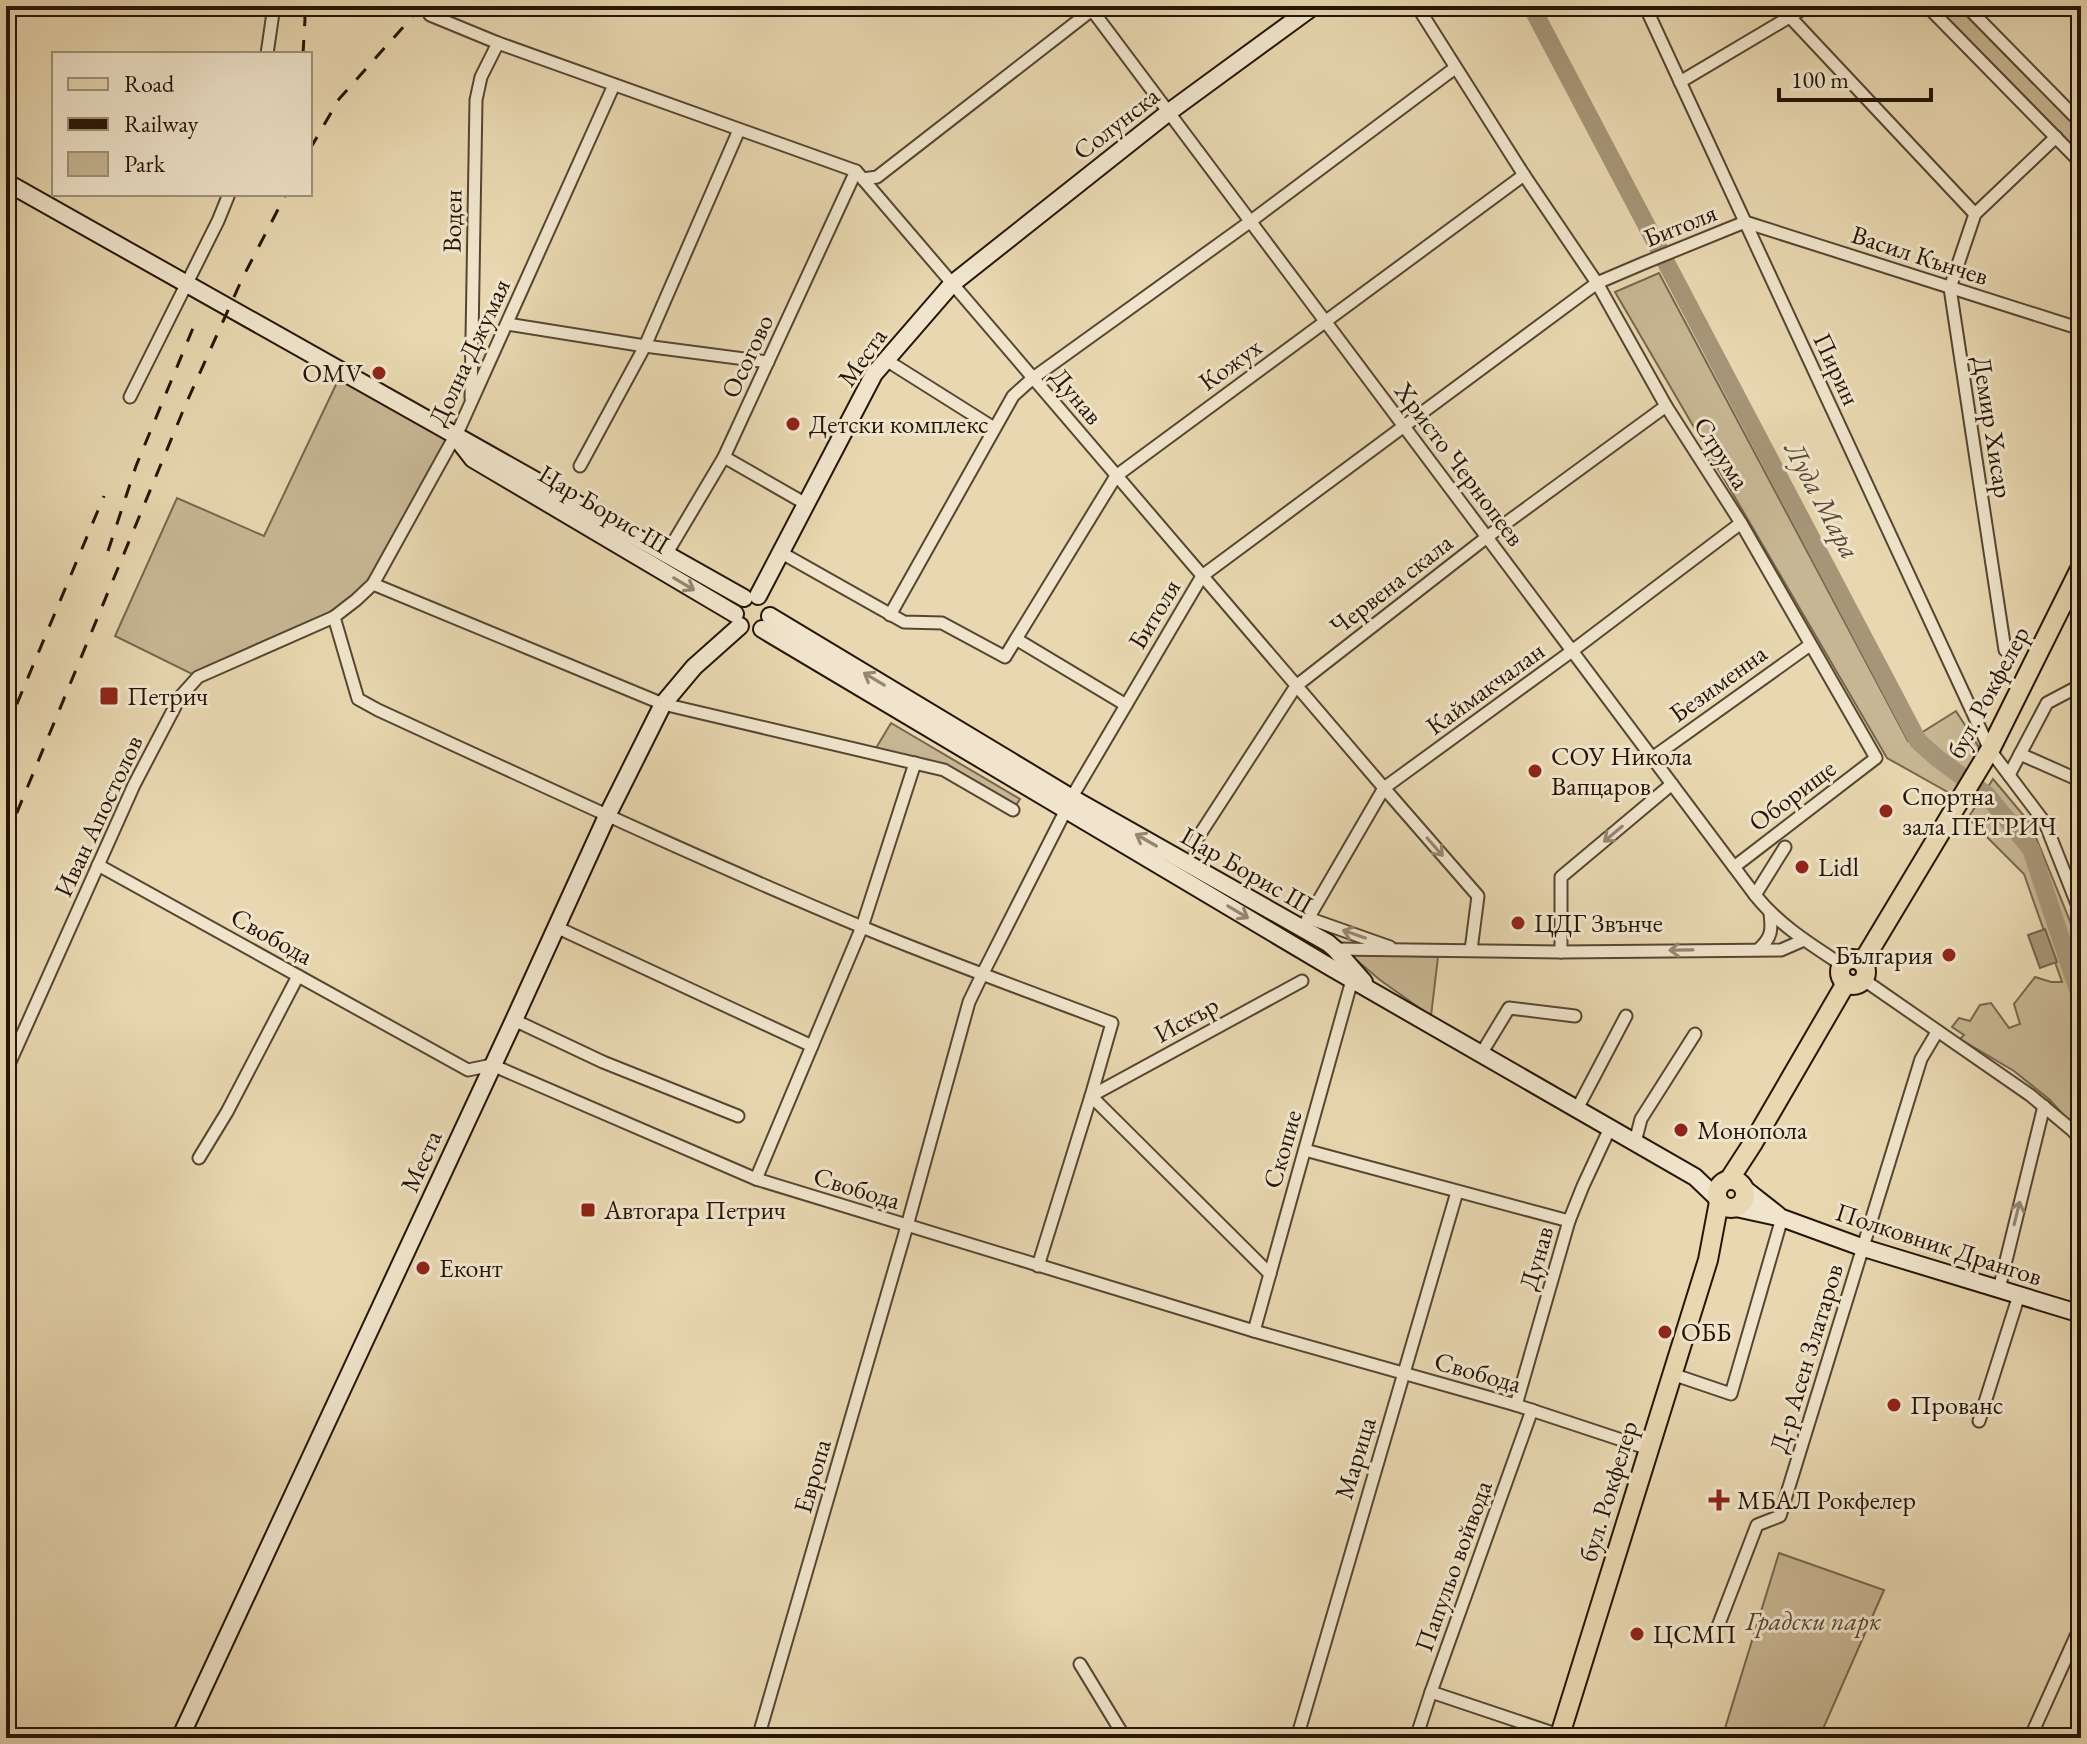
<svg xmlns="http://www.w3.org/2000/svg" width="2087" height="1744" font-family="'EB Garamond',serif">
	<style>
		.green { fill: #c7b693; stroke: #76664d; stroke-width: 2 }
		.water { fill: #a69577; stroke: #72624a; stroke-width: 2 }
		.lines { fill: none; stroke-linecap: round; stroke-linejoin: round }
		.river { stroke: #a69577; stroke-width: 18 }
		.street-casing { stroke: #564631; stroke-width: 15 }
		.secondary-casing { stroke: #251507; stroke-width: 20 }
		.primary-casing { stroke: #251507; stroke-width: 22 }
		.street { stroke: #f0e5cc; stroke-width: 11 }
		.secondary { stroke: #f0e5cc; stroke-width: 16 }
		.primary { stroke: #e8d7b0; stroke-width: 18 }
		.rail { stroke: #251507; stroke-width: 3; stroke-dasharray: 14 14; stroke-linecap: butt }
		.oneway { stroke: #958773 }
		.poi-dot { fill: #8f2418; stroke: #f0e5cc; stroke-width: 3 }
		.labels { text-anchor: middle; stroke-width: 6; stroke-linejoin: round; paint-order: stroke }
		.street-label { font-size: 26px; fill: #251507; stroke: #f0e5cc }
		.poi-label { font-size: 26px; fill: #251507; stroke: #f0e5cc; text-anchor: start }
		.park-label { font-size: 26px; font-style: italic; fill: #564531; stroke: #f0e5cc }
		.water-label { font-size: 28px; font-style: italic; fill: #594834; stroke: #f0e5cc }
	</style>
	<rect width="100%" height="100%" fill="#e8d7b0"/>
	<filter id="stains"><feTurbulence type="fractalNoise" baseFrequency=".0025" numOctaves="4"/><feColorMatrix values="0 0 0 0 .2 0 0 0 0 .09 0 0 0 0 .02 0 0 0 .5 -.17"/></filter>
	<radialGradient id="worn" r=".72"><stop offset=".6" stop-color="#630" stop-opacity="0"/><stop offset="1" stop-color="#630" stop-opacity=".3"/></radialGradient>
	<g class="green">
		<path d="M1927,6H1966L2081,123V163Z"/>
		<path d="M1659,273L1908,741L1956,711L1982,752L1953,795L1887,758L1615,292Z"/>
		<path d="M342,372L455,437L410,519L356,600L198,677L115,636L177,498L264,536Z"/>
		<path d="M891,723L1020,799L1013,810L944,770L873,753Z"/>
		<path d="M1993,779L2030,823L2081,948V1134L2050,1100L2014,1071L1960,1039L1964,1035L1952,1027L1959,1018L1970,1021L1980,1005L1991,1003L2009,1028L2020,1024L2014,1004L2035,977L2051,982H2062L2024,874L1968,818Z"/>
		<path d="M1355,954L1438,957L1431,1016L1380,980L1353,957Z"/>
		<path d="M1779,1553L1884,1590L1819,1738H1722Z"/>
	</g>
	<path class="water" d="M2045,929L2057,962L2040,968L2028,935Z"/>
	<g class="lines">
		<path class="river" d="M1531,6L1918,741L1937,758L1987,795L2031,849L2081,999"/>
		<g class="street-casing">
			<g id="street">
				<path d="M1089,6L1755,895C1779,925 1810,944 1842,965"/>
				<path d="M1417,6L1524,175L1597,283L1666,406L1741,523L1876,758L1734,867"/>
				<path d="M1645,6L1990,750L2045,823L2081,914"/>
				<path d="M1927,6L2081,163"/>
				<path d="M1966,6L2081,123"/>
				<path d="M430,15L498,43L856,171L1384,788L1478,896L1471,950"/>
				<path d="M1790,17L1975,214"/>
				<path d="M267,54L274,6"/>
				<path d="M1680,82L1808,6"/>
				<path d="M863,179L877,177L1097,6"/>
				<path d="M507,324L645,346L768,362"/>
				<path d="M886,360L994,428"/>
				<path d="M130,397L218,221L229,194"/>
				<path d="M471,398L476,100L481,77L498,43"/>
				<path d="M724,457L806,504"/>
				<path d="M580,466L645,346L739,130"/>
				<path d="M780,552L904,622L942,623L1005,657L1016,639L1126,705"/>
				<path d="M667,553L724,457L856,171"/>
				<path d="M373,584L663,704L944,770L1013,810"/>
				<path d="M890,615L1013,396L1033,378L1251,221L1455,68"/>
				<path d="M334,617L358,699L378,710C539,784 699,859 862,927C944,961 1028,991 1112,1023L1091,1096L1038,1266"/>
				<path d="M1016,639L1116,476L1524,175"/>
				<path d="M2005,650L1950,288L1975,214L2056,137"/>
				<path d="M2020,754L2081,781"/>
				<path d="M1652,758L1810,645"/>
				<path d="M2009,775L2047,703L2081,685"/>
				<path d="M1193,845L1296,686L1487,537L1666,406"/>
				<path d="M98,865L468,1070L492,1065L756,1179L1254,1331L1516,1405L1649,1449"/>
				<path d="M1755,895L1785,847"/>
				<path d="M1308,918L1390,947"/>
				<path d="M556,927L812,1046"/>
				<path d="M1302,929L1384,788L1572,651L1741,523"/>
				<path d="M1335,949L1561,952L1781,950L1804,940"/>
				<path d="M1759,949C1772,937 1772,930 1770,913"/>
				<path d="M1561,952V877L1672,784"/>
				<path d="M1864,980L2030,1095L2072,1130L2081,1140"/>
				<path d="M514,1020L603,1062L738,1116"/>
				<path d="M1481,1054L1509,1008L1575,1016"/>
				<path d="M6,1071L134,785L180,697L198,677L334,617L356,600L373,584L460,427L614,85"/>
				<path d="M1577,1109L1626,1016"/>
				<path d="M1635,1142L1641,1119L1695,1034"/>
				<path d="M1305,1150L1569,1221"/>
				<path d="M199,1158L227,1112L298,976"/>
				<path d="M756,1179L862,927L915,763"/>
				<path d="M1270,1274L1091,1096L1302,981"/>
				<path d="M1999,1289L2044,1106"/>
				<path d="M1254,1331L1352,980"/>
				<path d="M1672,1374L1731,1394L1782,1218"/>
				<path d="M1516,1405L1569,1221L1583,1186L1610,1128"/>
				<path d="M1979,1421L2019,1295"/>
				<path d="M1715,1634L1757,1525L1780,1516L1921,1059L1937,1032"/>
				<path d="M1080,1664L1125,1738"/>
				<path d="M1431,1692L1559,1735"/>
				<path d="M758,1738L907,1226L969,1002L982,975L1076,790L1202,576L1597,283L1644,263L1745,222L2081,329"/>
				<path d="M1297,1738C1349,1555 1405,1374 1457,1192"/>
				<path d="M1416,1738L1431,1692L1532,1410"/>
				<path d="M2030,1738L2081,1625"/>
			</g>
		</g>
		<g class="secondary-casing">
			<g id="secondary">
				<path d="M6,182L744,598"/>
				<path d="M459,441L473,459L735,614"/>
				<path d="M758,596L874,374L952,284L1169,112L1314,6"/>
				<path d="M770,616L1072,798L1328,943L1335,949L1364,982"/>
				<path d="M762,629L1330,967L1695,1177L1717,1198"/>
				<path d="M1745,1189L1778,1215"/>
				<path d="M1736,1208L1782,1218L1864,1248L2081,1314"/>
				<path d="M180,1738L514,1020L607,816L663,704L694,667L740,626"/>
			</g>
		</g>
		<g class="primary-casing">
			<g id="primary">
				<circle cx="1853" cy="972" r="13"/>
				<path d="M1862,963L1990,750L2081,567"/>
				<circle cx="1731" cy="1194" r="14"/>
				<path d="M1729,1180L1753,1143L1846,983"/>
				<path d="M1559,1738L1708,1260L1719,1202"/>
			</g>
		</g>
		<use href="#street" class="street"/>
		<use href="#secondary" class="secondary"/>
		<use href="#primary" class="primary"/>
		<g class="rail">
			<path d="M303,54L305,19L304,6"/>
			<path d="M310,149L339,99L422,6"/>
			<path d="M108,551L136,466L198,316"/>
			<path d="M6,730L104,496"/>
			<path d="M6,839L185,406L242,279L286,194"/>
		</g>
	</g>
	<defs><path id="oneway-shaft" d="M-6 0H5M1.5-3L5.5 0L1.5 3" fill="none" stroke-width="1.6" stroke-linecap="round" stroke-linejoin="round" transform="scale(2)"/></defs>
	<g class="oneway">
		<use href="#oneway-shaft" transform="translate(684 584) rotate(31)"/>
		<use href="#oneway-shaft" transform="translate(874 679) rotate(-149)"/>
		<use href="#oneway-shaft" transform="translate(1613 834) rotate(140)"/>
		<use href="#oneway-shaft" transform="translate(1146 840) rotate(-150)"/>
		<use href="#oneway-shaft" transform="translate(1435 847) rotate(49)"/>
		<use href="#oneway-shaft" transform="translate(1238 912) rotate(31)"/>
		<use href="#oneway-shaft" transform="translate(1354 934) rotate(-161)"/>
		<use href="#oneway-shaft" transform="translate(1681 950) rotate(179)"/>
		<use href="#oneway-shaft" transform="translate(2017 1213) rotate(-76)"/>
	</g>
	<g class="poi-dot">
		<circle cx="379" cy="373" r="8"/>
		<circle cx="793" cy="424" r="8"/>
		<rect x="99" y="686" width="20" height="20" rx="4"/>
		<circle cx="1535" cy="771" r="8"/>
		<circle cx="1886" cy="811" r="8"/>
		<circle cx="1802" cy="867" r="8"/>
		<circle cx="1518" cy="923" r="8"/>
		<circle cx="1949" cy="955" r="8"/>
		<circle cx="1681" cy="1130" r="8"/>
		<rect x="580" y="1202" width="16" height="16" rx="4"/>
		<circle cx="423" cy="1268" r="8"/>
		<circle cx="1665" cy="1332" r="8"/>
		<circle cx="1894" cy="1405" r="8"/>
		<path d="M1715 1488h8v8h8v8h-8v8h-8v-8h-8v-8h8z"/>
		<circle cx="1637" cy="1634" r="8"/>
	</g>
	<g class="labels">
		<g class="street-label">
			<text transform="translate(1116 123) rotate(-38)" y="9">Солунска</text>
			<text transform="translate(452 221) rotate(-89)" y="9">Воден</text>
			<text transform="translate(1680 225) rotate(-22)" y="9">Битоля</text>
			<text transform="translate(1920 255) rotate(18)" y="9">Васил Кънчев</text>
			<text transform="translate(469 352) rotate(-65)" y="9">Долна Джумая</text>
			<text transform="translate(747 356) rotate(-65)" y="9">Осогово</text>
			<text transform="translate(862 357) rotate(-55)" y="9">Места</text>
			<text transform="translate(1230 364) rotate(-36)" y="9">Кожух</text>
			<text transform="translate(1837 369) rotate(65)" y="9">Пирин</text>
			<text transform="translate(1077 396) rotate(50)" y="9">Дунав</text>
			<text transform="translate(1993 427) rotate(81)" y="9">Демир Хисар</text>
			<text transform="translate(1722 453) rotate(57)" y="9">Струма</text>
			<text transform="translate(1460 464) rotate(53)" y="9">Христо Чернопеев</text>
			<text transform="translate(604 509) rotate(31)" y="9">Цар Борис III</text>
			<text transform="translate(1391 584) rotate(-38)" y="9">Червена скала</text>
			<text transform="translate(1154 614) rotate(-59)" y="9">Битоля</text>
			<text transform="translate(1718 683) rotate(-36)" y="9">Безименна</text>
			<text transform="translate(1485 688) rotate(-36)" y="9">Каймакчалан</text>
			<text transform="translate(1988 692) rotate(-62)" y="9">бул. Рокфелер</text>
			<text transform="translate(1792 795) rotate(-37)" y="9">Оборище</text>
			<text transform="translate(98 816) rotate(-65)" y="9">Иван Апостолов</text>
			<text transform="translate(1247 870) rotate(30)" y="9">Цар Борис III</text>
			<text transform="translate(272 936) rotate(29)" y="9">Свобода</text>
			<text transform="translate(1186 1019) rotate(-29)" y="9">Искър</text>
			<text transform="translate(1282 1149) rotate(-74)" y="9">Скопие</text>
			<text transform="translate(421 1161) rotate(-66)" y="9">Места</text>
			<text transform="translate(857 1188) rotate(17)" y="9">Свобода</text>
			<text transform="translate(1939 1244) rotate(18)" y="9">Полковник Дрангов</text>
			<text transform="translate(1536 1258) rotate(-74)" y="9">Дунав</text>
			<text transform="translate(1806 1358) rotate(-73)" y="9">Д-р Асен Златаров</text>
			<text transform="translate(1478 1372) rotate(16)" y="9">Свобода</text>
			<text transform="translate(1355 1458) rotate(-73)" y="9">Марица</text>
			<text transform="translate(812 1476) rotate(-74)" y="9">Европа</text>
			<text transform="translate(1608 1491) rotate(-73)" y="9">бул. Рокфелер</text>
			<text transform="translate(1453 1566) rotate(-70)" y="9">Папульо войвода</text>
		</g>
		<g class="poi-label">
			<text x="363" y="382" text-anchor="end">OMV</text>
			<text x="809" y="433">Детски комплекс</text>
			<text x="127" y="705">Петрич</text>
			<text x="1551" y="765">СОУ Никола<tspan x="1551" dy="30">Вапцаров</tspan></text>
			<text x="1902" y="805">Спортна<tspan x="1902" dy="30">зала ПЕТРИЧ</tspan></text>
			<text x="1818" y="876">Lidl</text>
			<text x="1534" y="932">ЦДГ Звънче</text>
			<text x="1933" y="964" text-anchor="end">България</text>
			<text x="1697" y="1139">Монопола</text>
			<text x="604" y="1219">Автогара Петрич</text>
			<text x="439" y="1277">Еконт</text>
			<text x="1681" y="1341">ОББ</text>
			<text x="1910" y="1414">Прованс</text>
			<text x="1737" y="1509">МБАЛ Рокфелер</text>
			<text x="1653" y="1643">ЦСМП</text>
		</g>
		<g class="park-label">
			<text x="1813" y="1630">Градски парк</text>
		</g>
		<g class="water-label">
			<text transform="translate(1823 500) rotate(62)" y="10">Луда Мара</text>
		</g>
	</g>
	<rect width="2087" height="1744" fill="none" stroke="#e8d7b0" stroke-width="32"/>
	<rect x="8" y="8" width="2071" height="1728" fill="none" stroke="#251507" stroke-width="4"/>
	<rect x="16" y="16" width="2055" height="1712" fill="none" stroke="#251507" stroke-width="2"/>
	<rect x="52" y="52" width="260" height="144" fill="#f0e5cc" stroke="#9f927d" stroke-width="2"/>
	<rect x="68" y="78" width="40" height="12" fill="#e8d7b0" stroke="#9f927d" stroke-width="2"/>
	<text x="124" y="92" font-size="24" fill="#251507">Road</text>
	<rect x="68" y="118" width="40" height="12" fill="#251507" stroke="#9f927d" stroke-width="2"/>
	<text x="124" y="132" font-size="24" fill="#251507">Railway</text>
	<rect x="68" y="152" width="40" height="24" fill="#c7b693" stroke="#9f927d" stroke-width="2"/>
	<text x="124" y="172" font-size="24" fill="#251507">Park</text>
	<path d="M1779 88v12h152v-12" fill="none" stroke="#251507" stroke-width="4"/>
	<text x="1791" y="88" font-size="24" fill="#251507" stroke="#f0e5cc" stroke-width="6" paint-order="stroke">100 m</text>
	<rect width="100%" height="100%" filter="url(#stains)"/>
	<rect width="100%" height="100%" fill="url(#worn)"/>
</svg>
